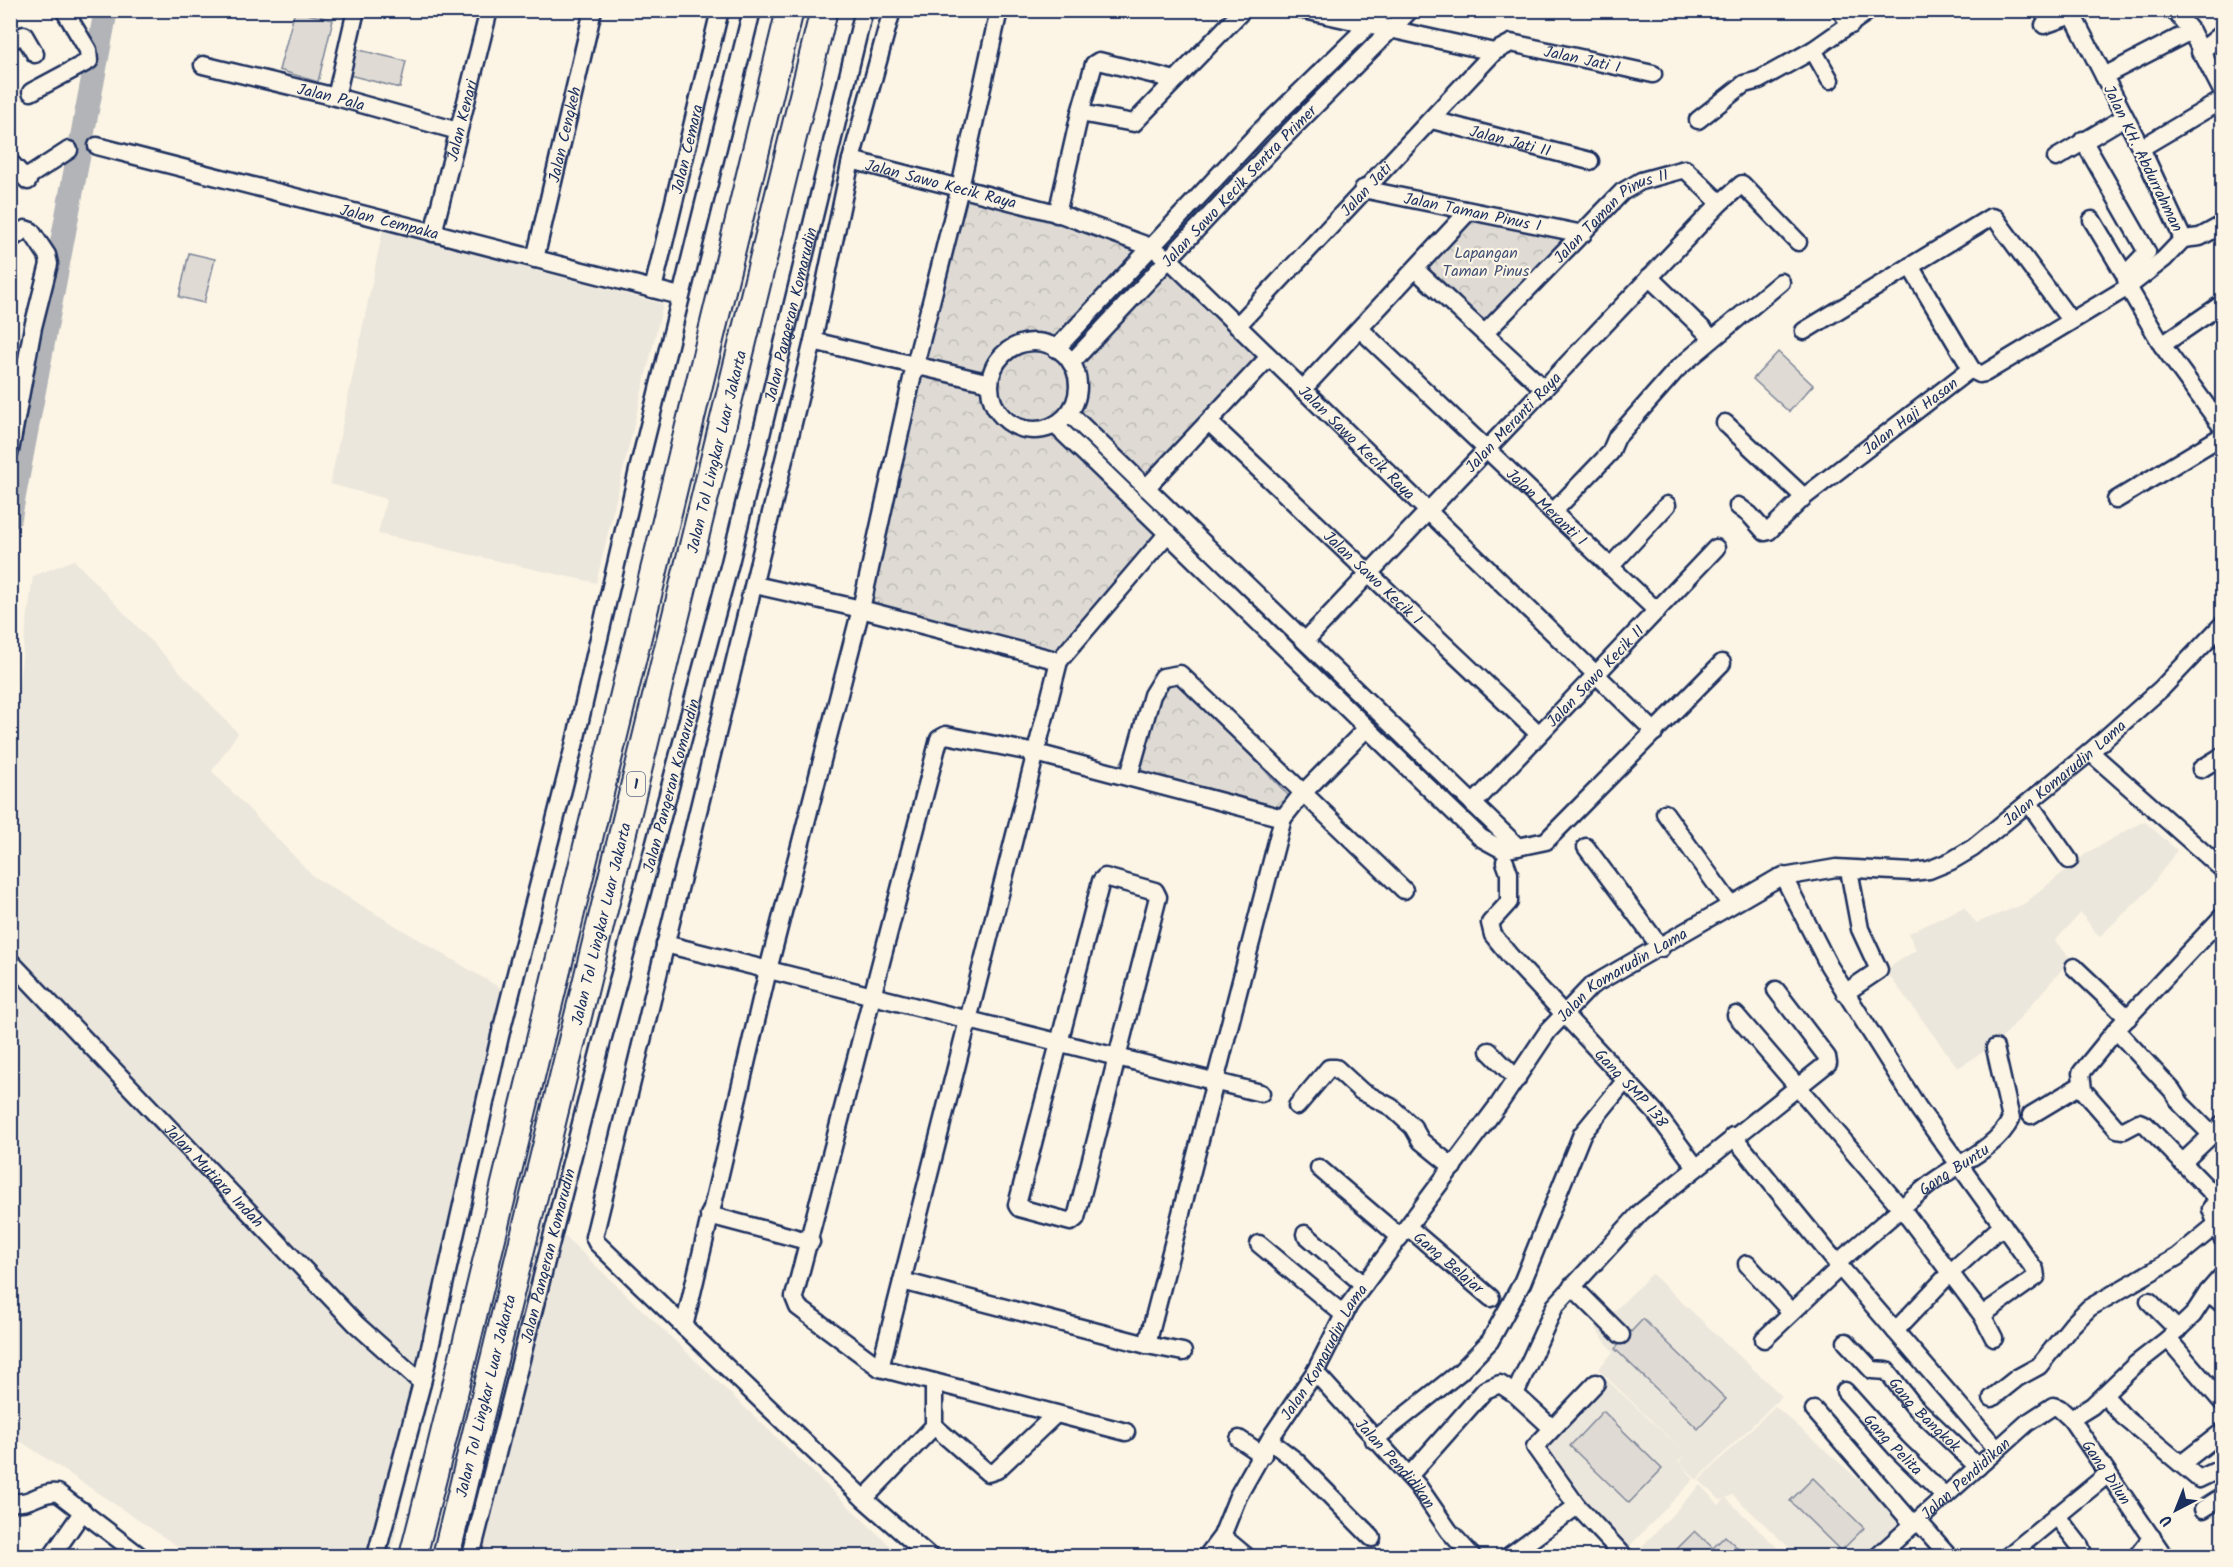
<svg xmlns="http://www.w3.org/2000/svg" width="2233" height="1567" font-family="Kalam,sans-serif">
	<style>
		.built { fill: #ece7dc }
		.park { fill: url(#park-crowns); stroke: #7d8599; stroke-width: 1.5 }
		.pitch { fill: #dfdbd4; stroke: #7d8599; stroke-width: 1.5 }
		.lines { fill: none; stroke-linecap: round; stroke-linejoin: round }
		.river { stroke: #b2b4b8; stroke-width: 24 }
		.minor-casing { stroke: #1b2f5e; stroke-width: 21 }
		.highway-casing { stroke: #1b2f5e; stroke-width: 30 }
		.minor { stroke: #fcf5e5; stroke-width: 16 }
		.highway { stroke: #fcf5e5; stroke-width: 26 }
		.labels { text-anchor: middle; stroke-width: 4.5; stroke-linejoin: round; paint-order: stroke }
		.shield { fill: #fcf5e5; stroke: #5e6a86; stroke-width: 1.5 }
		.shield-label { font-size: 15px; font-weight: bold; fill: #1b2f5e }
		.street-label { font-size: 16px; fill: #1b2f5e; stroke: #fcf5e5 }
		.park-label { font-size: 16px; fill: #425176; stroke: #fcf5e5 }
	</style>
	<defs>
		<pattern id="park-crowns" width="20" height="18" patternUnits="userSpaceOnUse" patternTransform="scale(1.5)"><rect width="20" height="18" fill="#dfdbd4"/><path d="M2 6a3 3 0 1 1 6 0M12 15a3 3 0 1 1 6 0" fill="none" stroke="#bfbcb8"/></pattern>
	</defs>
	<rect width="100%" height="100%" fill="#fcf5e5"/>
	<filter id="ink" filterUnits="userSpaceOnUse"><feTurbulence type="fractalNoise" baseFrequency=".0167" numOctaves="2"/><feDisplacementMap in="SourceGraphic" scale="12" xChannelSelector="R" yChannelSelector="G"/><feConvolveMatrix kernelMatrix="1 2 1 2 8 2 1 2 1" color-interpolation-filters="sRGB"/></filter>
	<g filter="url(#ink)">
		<g class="built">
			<path d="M383,229L663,304L596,583L378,534L386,499L330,484Z"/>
			<path d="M74,560L238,733L212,771L314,877L502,989L391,1556H192L23,1443L11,1438L10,1223L14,1216L11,1214V740L33,576Z"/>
			<path d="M2144,821L2177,850L2147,892L2099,937L2081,913L2055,941L2071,959L1999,1042L1958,1068L1885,970L1916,950L1909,933L1964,907L1976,923L2024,904L2088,852Z"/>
			<path d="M552,1224L901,1556H460Z"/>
			<path d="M1652,1274L1782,1396L1697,1480L1679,1462L1684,1456L1678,1461L1694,1479L1622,1554L1537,1449L1556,1425L1606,1379L1686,1454L1598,1369L1613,1352L1596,1329Z"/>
			<path d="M1775,1406L1912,1527L1872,1556H1798L1733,1495L1726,1498L1786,1556H1633L1700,1485L1719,1505L1725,1499L1720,1500L1699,1480Z"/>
		</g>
		<g class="park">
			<path d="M960,188L1143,244L1269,357L1135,501L1168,533L1059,661L861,609Z"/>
			<path d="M1467,215L1581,233L1485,321L1422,270Z"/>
			<path d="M1175,675L1288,795L1292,812L1118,769L1154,695Z"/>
		</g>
		<g class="pitch">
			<path d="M295,11L333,20L318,82L279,70Z"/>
			<path d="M355,49L406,61L400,88L349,75Z"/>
			<path d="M189,253L215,259L204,303L179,297Z"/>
			<path d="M1778,352L1813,385L1789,412L1753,379Z"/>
			<path d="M1643,1319L1726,1399L1698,1429L1615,1349Z"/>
			<path d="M1603,1411L1662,1469L1629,1503L1570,1446Z"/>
			<path d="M1813,1478L1864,1528L1841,1551L1790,1501Z"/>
			<path d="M1695,1531L1713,1548L1725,1536L1746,1556H1677L1673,1553Z"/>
		</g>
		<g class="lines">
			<path class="river" d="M10,517L106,10"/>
			<g class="minor-casing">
				<g id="minor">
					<path d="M892,10L851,160L813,341L594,1237L597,1243L864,1499L929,1556"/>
					<path d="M1304,10L1494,52"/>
					<path d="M1840,10L1851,25"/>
					<path d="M2174,10L2191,31L2222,91"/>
					<path d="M2044,25L2072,15"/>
					<path d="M10,41L24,35L35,54"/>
					<path d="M1813,50L1830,80"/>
					<path d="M2200,52L2222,34"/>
					<path id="s1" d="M203,65L336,97L458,131"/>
					<path d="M2104,76L2191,31"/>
					<path d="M31,92L89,61L88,50L64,10"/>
					<path d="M336,97L356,10"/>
					<path d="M1080,113L1134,123L1243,10"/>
					<path id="s2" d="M1432,120L1590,161"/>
					<path d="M1698,120L1744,84L1759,80L1813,50L1870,10"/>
					<path d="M2083,140L2147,252L2125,275"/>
					<path id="s3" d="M97,146L680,296"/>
					<path d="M2141,148L2222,100"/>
					<path d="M2056,158L2125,117"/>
					<path id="s4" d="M851,160L1060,214L1151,247L1170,260L1655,732"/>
					<path d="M10,162L28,181"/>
					<path d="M26,178L69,150"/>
					<path id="s5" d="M1363,189L1583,234"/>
					<path d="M1057,214L1080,113L1094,64L1099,61L1175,80"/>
					<path d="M2092,220L2125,275L2128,287L2162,345L2222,427"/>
					<path id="s6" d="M433,233L489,10"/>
					<path d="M2183,239L2200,237L2222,225"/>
					<path d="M10,240L25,229L31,231L47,255L49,264L33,327L10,451"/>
					<path id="s7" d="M535,259L593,10"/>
					<path d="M1910,266L1972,370"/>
					<path d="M1416,270L1544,389"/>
					<path d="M1649,277L1712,338"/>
					<path id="s8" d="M653,289L720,10"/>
					<path id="s9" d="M1237,326L1494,52L1511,43L1653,74"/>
					<path id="s10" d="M1360,329L1657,611"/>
					<path d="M1804,331L1991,217L1995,218L2070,320"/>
					<path id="s11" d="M1485,333L1622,192L1641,181L1685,169L1720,203"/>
					<path d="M813,341L990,383"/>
					<circle cx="1034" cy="386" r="44"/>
					<path d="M2162,345L2222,304"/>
					<path d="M1056,349L1260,131L1384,10"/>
					<path id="s12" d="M1071,363L1275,146L1410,10"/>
					<path d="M1302,390L1468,212"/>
					<path d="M1069,413L1518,847"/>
					<path id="s13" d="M1209,422L1539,734"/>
					<path d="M1725,423L1804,497"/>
					<path d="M1055,425C1198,561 1338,702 1481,838L1503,850L1546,841L1722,663"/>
					<path d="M1146,488L1269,357"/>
					<path d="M2116,500L2222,436"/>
					<path id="s14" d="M1738,506L1750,515L1765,532L1769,531L1804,497L1968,371L1972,370L1980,374L1985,373L2128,287L2164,259L2183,239L2141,148L2070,10"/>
					<path d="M1553,512L1610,453L1617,437L1677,369L1781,282"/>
					<path d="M1610,567L1667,505"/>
					<path d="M755,585L861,609L1059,661L1168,533"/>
					<path id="s15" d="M1305,641L1720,203L1742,184L1798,242"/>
					<path d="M1059,661L880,1368L1126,1432"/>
					<path d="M2090,752L2222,869"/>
					<path d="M2201,769L2222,756"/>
					<path d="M1129,776L1152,695L1163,677L1180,674L1404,890"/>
					<path d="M2029,803L2069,860"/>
					<path id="s16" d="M1473,804L1716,548"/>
					<path d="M1665,813L1731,905"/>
					<path d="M1586,847L1661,948"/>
					<path id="s17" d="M1505,862L1509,873V902L1490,923L1493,935L1510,956L1655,1112L1695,1166"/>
					<path d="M1783,876L1829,966L1919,1109L2035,1270L2036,1277L1982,1315"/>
					<path d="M1105,877L1155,891L1158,897L1076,1218L1071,1222L1019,1208L1017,1205L1101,881Z"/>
					<path d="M2222,917L2116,1030L2081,1073L2083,1090L2117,1129L2124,1130L2139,1122L2146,1125L2218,1199L2211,1209L2222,1238"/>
					<path d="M665,944L1261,1093"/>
					<path id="s18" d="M10,961L356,1324L422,1383"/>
					<path d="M2074,967L2128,1018"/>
					<path d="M1845,993L1879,970L1860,929L1849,870"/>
					<path d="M1736,1015L1902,1209L1982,1315L1994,1338"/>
					<path d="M2116,1030L2172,1090L2181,1104L2212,1135"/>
					<path d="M1489,1051L1517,1079"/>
					<path d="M1297,1106L1329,1068H1336L1361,1091L1391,1107L1413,1127L1421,1141L1453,1167"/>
					<path d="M2031,1115L2081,1085"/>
					<path d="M1733,1136L1840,1267L1996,1448"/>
					<path d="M2182,1163L2222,1125"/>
					<path d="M1319,1168L1400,1237"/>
					<path d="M709,1215L811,1242"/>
					<path id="s19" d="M1408,1227L1491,1298"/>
					<path d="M1305,1234L1364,1285"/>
					<path d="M1259,1244L1343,1314"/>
					<path id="s20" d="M1837,1263C1868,1238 1897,1210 1929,1185C1954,1165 1996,1150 2011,1119L1995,1048"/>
					<path d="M1747,1264L1791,1312"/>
					<path d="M902,1281L1147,1345L1283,818"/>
					<path d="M1572,1286L1621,1335"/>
					<path d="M2208,1292L2222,1304"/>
					<path d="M2149,1301L2178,1330"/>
					<path d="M684,1327L768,970L861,609L915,365L960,188L999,10"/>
					<path d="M1895,1331L1950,1273L2003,1225"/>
					<path d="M1764,1339L1840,1267"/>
					<path d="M2168,1339L2222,1402"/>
					<path id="s21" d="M1846,1342L1872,1370L1887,1371L1913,1405L1978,1467"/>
					<path d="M1147,1345L1183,1352"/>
					<path d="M880,1368L798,1307L794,1297L939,739L946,735L1036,753L1283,818L1302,794L1366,729"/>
					<path id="s22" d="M1315,1372L1418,1486L1449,1531L1472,1556"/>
					<path d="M1596,1383L1535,1447L1577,1506L1624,1556"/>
					<path id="s23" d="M1845,1391L1896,1448L1945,1496"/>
					<path d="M1515,1394L1552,1428"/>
					<path d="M2104,1395L2123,1416L2199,1479L2222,1468"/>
					<path d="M1992,1398L2017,1378L2039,1366L2072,1325L2089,1308L2177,1257L2216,1225"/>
					<path d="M1814,1410L1914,1525"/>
					<path id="s24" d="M2071,1419L2164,1556"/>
					<path d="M934,1426L988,1473L997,1470L1056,1414"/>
					<path d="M1239,1439L1263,1455"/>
					<path d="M1374,1440L1460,1372L1490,1341L1522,1283L1582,1134L1625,1081"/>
					<path d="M1270,1441L1295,1460L1372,1538"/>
					<path d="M2181,1464L2222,1432"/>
					<path d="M1409,1476L1485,1390L1500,1384L1515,1394L1555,1306L1641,1212L1828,1063L1827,1057L1776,990"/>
					<path d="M864,1499L934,1426V1382"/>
					<path d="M10,1501C30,1507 40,1490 58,1493L140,1556"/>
					<path d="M2203,1509L2222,1497"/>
					<path d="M2056,1515L2080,1546L2084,1556"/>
					<path d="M1918,1521L1949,1556"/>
					<path d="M1222,1536L1246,1556"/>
					<path d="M52,1556L83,1511"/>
					<path d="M376,1556L422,1383L500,1036L574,746L638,470L752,10"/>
					<path id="s25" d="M471,1556L602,1041L730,563L864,10"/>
					<path id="s26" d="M1207,1556L1222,1536L1238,1496L1273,1434L1315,1372L1349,1305L1499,1104L1548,1031L1591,986L1778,878L1836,868L1912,872L1929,870L1951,861L1973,848L2090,752L2162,688L2222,625"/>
					<path d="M1509,1556L1577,1506"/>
					<path id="s27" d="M1878,1556L2027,1423L2053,1406L2059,1408L2071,1419L2092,1406L2136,1364L2168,1339L2193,1315L2208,1292L2222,1276"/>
					<path d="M2008,1556L2108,1474"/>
					<path d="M2137,1556L2152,1537"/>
				</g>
			</g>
			<g class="highway-casing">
				<g id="highway">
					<path d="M413,1556C458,1384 498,1210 541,1036C626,695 709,353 790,10"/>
					<path id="s28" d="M446,1556L824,10"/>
				</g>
			</g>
			<use href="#minor" class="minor"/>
			<use href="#highway" class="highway"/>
		</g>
	</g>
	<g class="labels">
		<rect class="shield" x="627" y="772" width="18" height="24" rx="4.5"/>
		<g class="shield-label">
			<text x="636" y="789">1</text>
		</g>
		<g class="street-label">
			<text dy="6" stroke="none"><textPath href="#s9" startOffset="468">Jalan Jati I</textPath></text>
			<text dy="6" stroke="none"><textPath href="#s1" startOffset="132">Jalan Pala</textPath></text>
			<text dy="6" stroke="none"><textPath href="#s6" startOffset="116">Jalan Kenari</textPath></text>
			<text dy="6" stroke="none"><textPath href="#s7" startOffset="128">Jalan Cengkeh</textPath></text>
			<text dy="6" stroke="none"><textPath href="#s2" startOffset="81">Jalan Jati II</textPath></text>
			<text dy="6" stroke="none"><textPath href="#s8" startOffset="144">Jalan Cemara</textPath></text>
			<text transform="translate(2144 158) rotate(64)" y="6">Jalan KH. Abdurrahman</text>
			<text dy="6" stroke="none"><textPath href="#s4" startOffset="93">Jalan Sawo Kecik Raya</textPath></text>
			<text dy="6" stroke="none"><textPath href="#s12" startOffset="244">Jalan Sawo Kecik Sentra Primer</textPath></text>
			<text dy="6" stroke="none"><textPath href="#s9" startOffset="188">Jalan Jati</textPath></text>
			<text dy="6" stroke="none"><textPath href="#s5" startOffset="112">Jalan Taman Pinus I</textPath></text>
			<text dy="6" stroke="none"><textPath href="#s11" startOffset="174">Jalan Taman Pinus II</textPath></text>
			<text dy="6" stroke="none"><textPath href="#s3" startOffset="302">Jalan Cempaka</textPath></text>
			<text dy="6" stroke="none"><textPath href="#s25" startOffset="1282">Jalan Pangeran Komarudin</textPath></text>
			<text dy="6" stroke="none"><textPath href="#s14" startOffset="224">Jalan Haji Hasan</textPath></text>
			<text dy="6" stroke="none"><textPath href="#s15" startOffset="302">Jalan Meranti Raya</textPath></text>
			<text dy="6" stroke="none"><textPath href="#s4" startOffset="597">Jalan Sawo Kecik Raya</textPath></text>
			<text dy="6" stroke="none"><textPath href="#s28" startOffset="1137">Jalan Tol Lingkar Luar Jakarta</textPath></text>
			<text dy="6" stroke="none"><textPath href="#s10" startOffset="258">Jalan Meranti I</textPath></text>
			<text dy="6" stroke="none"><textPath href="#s13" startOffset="226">Jalan Sawo Kecik I</textPath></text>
			<text dy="6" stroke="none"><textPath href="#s16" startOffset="177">Jalan Sawo Kecik II</textPath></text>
			<text dy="6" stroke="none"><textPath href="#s26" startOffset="1226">Jalan Komarudin Lama</textPath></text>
			<text dy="6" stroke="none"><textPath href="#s25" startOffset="796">Jalan Pangeran Komarudin</textPath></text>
			<text dy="6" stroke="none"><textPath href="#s28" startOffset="651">Jalan Tol Lingkar Luar Jakarta</textPath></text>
			<text dy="6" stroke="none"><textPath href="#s26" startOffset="722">Jalan Komarudin Lama</textPath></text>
			<text dy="6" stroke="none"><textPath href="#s17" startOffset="288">Gang SMP 138</textPath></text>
			<text dy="6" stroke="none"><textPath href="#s20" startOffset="150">Gang Buntu</textPath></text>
			<text dy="6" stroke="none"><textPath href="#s18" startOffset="296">Jalan Mutiara Indah</textPath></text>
			<text dy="6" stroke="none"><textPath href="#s25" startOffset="310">Jalan Pangeran Komarudin</textPath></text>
			<text dy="6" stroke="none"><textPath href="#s19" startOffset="54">Gang Belajar</textPath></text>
			<text dy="6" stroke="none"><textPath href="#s26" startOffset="236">Jalan Komarudin Lama</textPath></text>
			<text dy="6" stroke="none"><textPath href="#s28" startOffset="165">Jalan Tol Lingkar Luar Jakarta</textPath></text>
			<text dy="6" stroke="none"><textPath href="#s21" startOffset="111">Gang Bangkok</textPath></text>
			<text dy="6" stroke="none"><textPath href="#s23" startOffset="72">Gang Pelita</textPath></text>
			<text dy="6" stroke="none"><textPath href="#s22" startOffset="122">Jalan Pendidikan</textPath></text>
			<text dy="6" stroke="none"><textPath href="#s24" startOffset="64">Gang Dilun</textPath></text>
			<text dy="6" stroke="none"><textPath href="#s27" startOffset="117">Jalan Pendidikan</textPath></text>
		</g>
		<g class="park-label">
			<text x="1486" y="258">Lapangan<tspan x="1486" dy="18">Taman Pinus</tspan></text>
		</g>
	</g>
	<rect width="2233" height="1567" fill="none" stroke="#fcf5e5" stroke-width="36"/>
	<rect x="18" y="18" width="2197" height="1531" fill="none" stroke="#1b2f5e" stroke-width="2" filter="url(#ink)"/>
	<g transform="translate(2176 1510) rotate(222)" stroke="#fcf5e5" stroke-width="4.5" paint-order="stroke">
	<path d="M0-4.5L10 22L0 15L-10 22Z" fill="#1b2f5e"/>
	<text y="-9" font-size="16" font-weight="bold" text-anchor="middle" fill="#1b2f5e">U</text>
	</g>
</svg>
